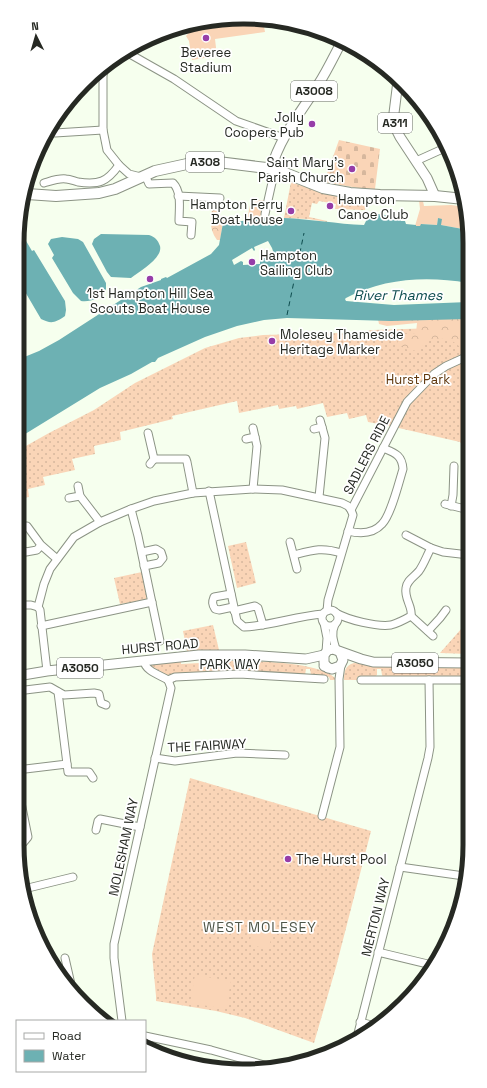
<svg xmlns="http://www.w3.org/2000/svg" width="487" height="1088" font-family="'Space Grotesk',sans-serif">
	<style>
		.grass { fill: url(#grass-dots) }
		.forest { fill: url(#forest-crowns) }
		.cemetery { fill: url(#cemetery-stones) }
		.garden { fill: #fad5b7 }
		.water { fill: #6db1b3; fill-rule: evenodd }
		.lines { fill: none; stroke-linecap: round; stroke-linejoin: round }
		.ferry { stroke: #0c4b4d; stroke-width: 1; stroke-dasharray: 5 4; stroke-linecap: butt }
		.minor-casing { stroke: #8c9485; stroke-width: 9 }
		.major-casing { stroke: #8c9485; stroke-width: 11 }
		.highway-casing { stroke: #8c9485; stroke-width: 12 }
		.minor { stroke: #fff; stroke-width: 7 }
		.major { stroke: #fff; stroke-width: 9 }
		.highway { stroke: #fff; stroke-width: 10 }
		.poi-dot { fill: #963da8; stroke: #fff; stroke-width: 1.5 }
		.labels { text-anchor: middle; stroke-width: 3.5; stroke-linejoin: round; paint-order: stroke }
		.shield { fill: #fff; stroke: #676965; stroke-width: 1 }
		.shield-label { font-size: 12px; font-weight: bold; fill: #262923 }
		.poi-label { font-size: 13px; fill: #262923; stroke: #fff; text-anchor: start }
		.park-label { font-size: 13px; fill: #60380d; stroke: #fff }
		.street-label { font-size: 13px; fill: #262923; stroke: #fff }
		.water-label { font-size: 14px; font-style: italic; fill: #0c4b4d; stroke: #fff }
		.neighbourhood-label { font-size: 14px; letter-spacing: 1px; fill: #4f5649; stroke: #fff }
		.rim { fill: none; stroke: #262923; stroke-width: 5 }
	</style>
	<defs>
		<pattern id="grass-dots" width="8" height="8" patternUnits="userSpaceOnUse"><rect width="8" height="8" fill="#fad5b7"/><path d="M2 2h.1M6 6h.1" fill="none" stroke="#d6b79d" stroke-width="1.8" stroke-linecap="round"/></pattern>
		<pattern id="forest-crowns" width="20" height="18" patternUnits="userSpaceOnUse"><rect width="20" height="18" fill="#fad5b7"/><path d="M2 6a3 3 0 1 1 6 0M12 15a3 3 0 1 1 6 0" fill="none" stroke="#d6b79d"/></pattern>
		<pattern id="cemetery-stones" width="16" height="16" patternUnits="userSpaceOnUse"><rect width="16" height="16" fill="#fad5b7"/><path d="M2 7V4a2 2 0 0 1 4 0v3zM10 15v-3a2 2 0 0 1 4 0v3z" fill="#d6b79d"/></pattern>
	</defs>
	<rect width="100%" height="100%" fill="#f6ffee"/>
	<g class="grass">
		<path d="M291,182C319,192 338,197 367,200L365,210H362L339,209H335L336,204L319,201L317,204L312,203L309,217L327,221V222L308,219L284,218Z"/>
		<path d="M468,327L469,453L460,442L390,426L368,422L366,415L349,419L347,413L327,417L323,403L297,409L296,406L279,409L278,405L239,413L237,401L172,416L173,419L120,432L121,440L94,446L95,454L72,459L75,470L43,477L45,485L28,489L29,497L17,499V451L49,433L94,410L135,383L205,348L239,338L263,335L340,333L349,334L373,330Z"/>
		<path d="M246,542L256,583L237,588L228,546Z"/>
		<path d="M142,572L147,600L120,604L114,578Z"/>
		<path d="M469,620V654L440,653Z"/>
		<path d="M213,625L219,650L187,651L183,631Z"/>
		<path d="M219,661C245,661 321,660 337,680H330L329,677L311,675L310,669H306L305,675L234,672L167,675L151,666L153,664L181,662V664L219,662Z"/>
		<path d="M354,663L386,666L469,667V678L383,677L382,675L381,669H377V675L374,677H357V680H344C344,672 345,665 354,663Z"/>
		<path d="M190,778L371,831L336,967L314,1043L245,1018L216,1011L156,1001V996L152,954Z"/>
	</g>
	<g class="forest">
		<path d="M213,203H214L216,210L225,222L223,223L220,240H217C208,228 211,216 213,203Z"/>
		<path d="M468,317V326L462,328L461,330L468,333V353L464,352C461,347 453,340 446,339C440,338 433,342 427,340L417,351L405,349L397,343L404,334L416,333L417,323L387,326L379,324L378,319Z"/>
	</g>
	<path class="cemetery" d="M339,140L380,149L375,189L358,188L324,182Z"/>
	<g class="garden">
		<path d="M243,17L263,21L265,32L215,39L217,56L192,60L189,41L186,36L194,27Z"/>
		<path d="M251,200H265L262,217L247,220Z"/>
		<path d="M419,200L423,201L424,206L451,205L466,207L468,214V230L441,225L438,218L437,225L421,224V226H415L420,209Z"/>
		<path d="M254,924L274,928L268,951L266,950V949L249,944Z"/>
		<path d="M195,975L231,981L226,1009L190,1003Z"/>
	</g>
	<g class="water">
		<path d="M370,213L401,217V221H405L406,224L416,225V226H420L421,224L437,225L438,218L442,219L441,225L468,230V283C427,276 384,278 346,298L345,299L346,301L394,305L468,302V319L391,321L287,318L264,320L237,326L205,337L158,358L155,362H152L131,374L100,388L17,439V360L39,351L59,340L141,287L161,280V279L166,277L167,278L211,254L219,245L223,223L232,220L237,222L262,217L283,221L284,218C311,219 337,224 364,225ZM268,241L272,248L274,254L260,257V264L243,265V262L241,261L234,265L232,260L252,248L254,251L255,250L254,247Z"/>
		<path d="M19,234H22L32,251L34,250L65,301L66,310L65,316C55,323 51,324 41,319L17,278V243Z"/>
		<path d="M101,234L149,235C155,237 158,240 160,246C163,258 140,271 131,278L111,277L107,272L92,244L94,239Z"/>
		<path d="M62,237L78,239L83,242L106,283V291C99,299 91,302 81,301L73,293L52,258L54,255L48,244L51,239Z"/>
	</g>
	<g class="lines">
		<path class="ferry" d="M287,315L304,233"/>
		<g class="minor-casing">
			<g id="minor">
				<path d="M128,53L174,79L236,121L284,138"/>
				<path d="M105,69L103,75V130L107,150L119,165L129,174L141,177"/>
				<path d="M51,131L55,133L103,130"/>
				<path d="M416,161L447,147"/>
				<path d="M145,175L149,184L173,183C182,192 179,209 179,221L192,222L191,235"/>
				<path d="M44,183C51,181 59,178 66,179C70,179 74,181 78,182C99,185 107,182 119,165"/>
				<path d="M178,196L220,198"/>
				<path d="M265,214L275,169"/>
				<path d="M314,429L322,427"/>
				<path d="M148,433L154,459L150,464"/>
				<path d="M246,439L255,437"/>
				<path d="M154,459H186L187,462L193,493"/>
				<path d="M78,486L80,496L100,522"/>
				<path d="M253,489L257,446L253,428"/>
				<path d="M209,491L237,621L244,627C270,626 296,616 323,614"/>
				<path d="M319,497L325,438L320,420"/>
				<path d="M69,498L80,496"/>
				<path d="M445,504L469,510"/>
				<path d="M451,506L453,495L454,466"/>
				<path d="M131,509L138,536L160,641"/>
				<path d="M469,520V529"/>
				<path d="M348,531C360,534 373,534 382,524C391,515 399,482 403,469C402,455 395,453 383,448"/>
				<path d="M406,535L431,548L443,552L469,555V552"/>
				<path d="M290,542L297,569"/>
				<path d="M41,545L37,550L26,552L21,549L17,528L22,526H27L41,545L57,559"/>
				<path d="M142,552L156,549L161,552L163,558L159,563L144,566"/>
				<path d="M294,555C313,550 322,547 341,553"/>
				<path d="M231,594L214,597C212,602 212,604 215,609L219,610L233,607"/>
				<path d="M17,605H31L38,607"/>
				<circle cx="330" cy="618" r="8"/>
				<path d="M234,611L255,606L258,608L263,625"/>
				<path d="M327,611L328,600L353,515L351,510L407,402L434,374L446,366L468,356"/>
				<path d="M336,613C348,620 377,627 391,625C398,623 404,620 411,616C413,607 404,599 406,588C407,580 414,577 419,571C424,564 427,555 431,548"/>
				<path d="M411,616L433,636"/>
				<path d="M324,623L327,638L326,652"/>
				<path d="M335,624C331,633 333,640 336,649"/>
				<path d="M41,626L152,602"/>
				<path d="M428,631L440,618L446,610"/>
				<path d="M144,661C145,671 160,675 168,680"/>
				<path d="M47,671L40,610L38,607L44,584L50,569L74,537L100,522L131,509L154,501L193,493L253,489L282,490L342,503L348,506L351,510"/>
				<path d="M168,680L175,677L239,674L324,679"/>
				<path d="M361,680H469"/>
				<path d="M17,691L50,687L64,695L94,693L99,694L101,703L106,705"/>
				<path d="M155,758L175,761L237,753L285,755"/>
				<path d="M67,764L68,772H89L93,778"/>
				<path d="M17,770L67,764L58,692"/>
				<path d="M17,783L28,837L23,843L17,845"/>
				<path d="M322,816L340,747L339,679L341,665"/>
				<path d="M96,830L98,821L100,819L140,827"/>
				<path d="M400,867L464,876"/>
				<path d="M24,889L73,877"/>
				<path d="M378,952L432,965"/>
				<path d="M65,958L73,993"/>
				<path d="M122,1021L114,958V944L171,688L168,680"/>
				<path d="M360,1022L375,1026"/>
				<path d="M145,1036L211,1050L275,1068"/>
				<path d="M356,1041L428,758L430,747L429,680"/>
			</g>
		</g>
		<g class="major-casing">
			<g id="major">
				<path d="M398,81L394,113L396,129L400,137L427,178L435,196"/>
				<path d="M271,169C280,137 301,112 318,85C327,71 334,56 342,41"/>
				<path d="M324,666L332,669L340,666L343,660L340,652"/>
				<path d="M328,668L324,663V655L328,650L333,649L361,659L373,662L469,663"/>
				<path d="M17,676L47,671L199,655H245L306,659L324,655"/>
			</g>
		</g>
		<g class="highway-casing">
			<path id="highway" d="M27,194L56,196L99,193L115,189L155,171L187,164L218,162L275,169L323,188L350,193L380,195L435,196L464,199"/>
		</g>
		<use href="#minor" class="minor"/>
		<use href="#major" class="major"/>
		<use href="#highway" class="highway"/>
	</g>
	<g class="poi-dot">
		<circle cx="206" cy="38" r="4"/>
		<circle cx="312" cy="124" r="4"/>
		<circle cx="352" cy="169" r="4"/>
		<circle cx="330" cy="206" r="4"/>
		<circle cx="291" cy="211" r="4"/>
		<circle cx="252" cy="262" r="4"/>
		<circle cx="150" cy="279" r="4"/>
		<circle cx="272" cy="341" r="4"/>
		<circle cx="288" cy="859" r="4"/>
	</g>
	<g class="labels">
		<g class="shield">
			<rect x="291" y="81" width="46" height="20" rx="3"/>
			<rect x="378" y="113" width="34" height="20" rx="3"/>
			<rect x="186" y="152" width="38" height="20" rx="3"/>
			<rect x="392" y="653" width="46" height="20" rx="3"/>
			<rect x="57" y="658" width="46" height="20" rx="3"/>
		</g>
		<g class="shield-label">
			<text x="314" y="95">A3008</text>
			<text x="395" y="127">A311</text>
			<text x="205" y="166">A308</text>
			<text x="415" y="667">A3050</text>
			<text x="80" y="672">A3050</text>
		</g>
		<g class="poi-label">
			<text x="206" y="57" text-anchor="middle">Beveree<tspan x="206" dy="15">Stadium</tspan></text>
			<text x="304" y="122" text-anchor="end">Jolly<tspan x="304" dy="15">Coopers Pub</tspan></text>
			<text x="344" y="167" text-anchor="end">Saint Mary's<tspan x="344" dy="15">Parish Church</tspan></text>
			<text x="338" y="204">Hampton<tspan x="338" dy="15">Canoe Club</tspan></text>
			<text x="283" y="209" text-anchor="end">Hampton Ferry<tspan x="283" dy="15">Boat House</tspan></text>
			<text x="260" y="260">Hampton<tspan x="260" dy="15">Sailing Club</tspan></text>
			<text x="150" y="298" text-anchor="middle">1st Hampton Hill Sea<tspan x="150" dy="15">Scouts Boat House</tspan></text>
			<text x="280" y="339">Molesey Thameside<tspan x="280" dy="15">Heritage Marker</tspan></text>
			<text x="296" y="864">The Hurst Pool</text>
		</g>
		<g class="park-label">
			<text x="418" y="384">Hurst Park</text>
		</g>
		<g class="street-label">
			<text transform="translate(366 455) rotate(-63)" y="5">SADLERS RIDE</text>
			<text transform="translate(160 646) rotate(-5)" y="5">HURST ROAD</text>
			<text x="230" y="669">PARK WAY</text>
			<text transform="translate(207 745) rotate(-3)" y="5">THE FAIRWAY</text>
			<text transform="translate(123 847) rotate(-78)" y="5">MOLESHAM WAY</text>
			<text transform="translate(375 917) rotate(-76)" y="5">MERTON WAY</text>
		</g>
		<g class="water-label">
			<text x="398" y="300">River Thames</text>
		</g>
		<g class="neighbourhood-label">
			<text x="260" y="932">WEST MOLESEY</text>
		</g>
	</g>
	<path d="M0 0H487V1088H0ZM243 24H244A219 219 0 0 1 463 243V845A219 219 0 0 1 244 1064H243A219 219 0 0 1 24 845V243A219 219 0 0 1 243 24Z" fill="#fff" fill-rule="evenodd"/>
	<path class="rim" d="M243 24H244A219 219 0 0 1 463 243V845A219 219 0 0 1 244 1064H243A219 219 0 0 1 24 845V243A219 219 0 0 1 243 24Z"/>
	<rect x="16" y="1020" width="130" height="52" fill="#ffffff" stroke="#a8a9a7"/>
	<rect x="24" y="1033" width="20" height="6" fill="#ffffff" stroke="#a8a9a7"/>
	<text x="52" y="1040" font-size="12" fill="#262923">Road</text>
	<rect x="24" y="1050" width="20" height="12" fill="#6db1b3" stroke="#a8a9a7"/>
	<text x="52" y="1060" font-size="12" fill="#262923">Water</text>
	<g transform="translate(36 36) rotate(355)" stroke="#ffffff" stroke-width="3" paint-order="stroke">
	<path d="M0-3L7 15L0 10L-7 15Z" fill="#262923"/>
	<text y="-6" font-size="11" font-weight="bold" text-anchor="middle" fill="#262923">N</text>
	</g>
</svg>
